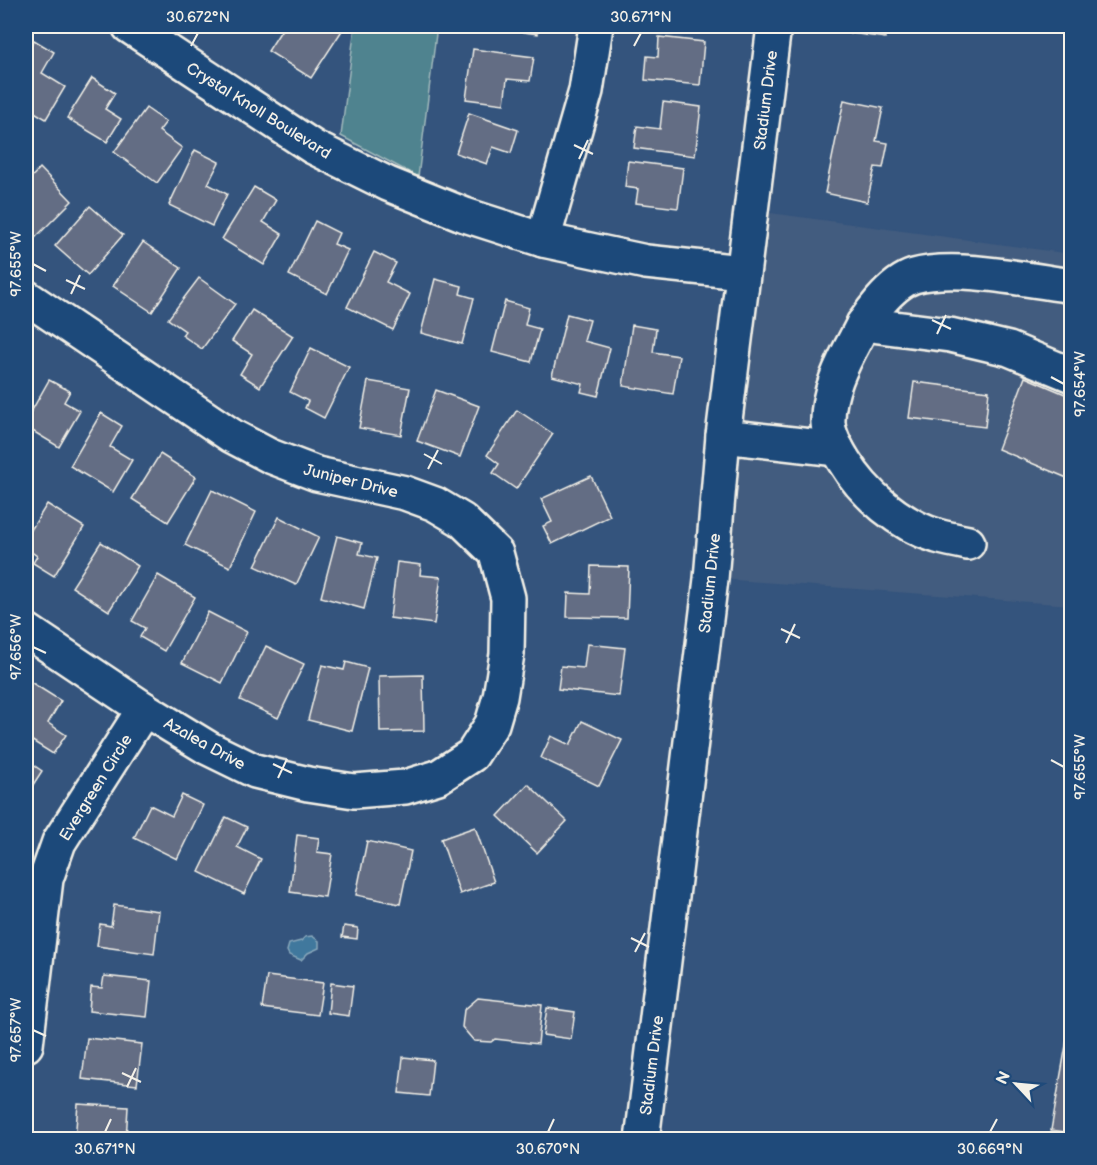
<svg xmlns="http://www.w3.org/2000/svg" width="1097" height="1165" font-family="'Balsamiq Sans',sans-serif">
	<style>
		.built { fill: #425c7f }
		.green { fill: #4f838f; stroke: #a2babc; stroke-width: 1.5 }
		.water { fill: #41789d; stroke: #89a8bb; stroke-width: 1.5 }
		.building { fill: #646d84; stroke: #f4f1e8; stroke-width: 1.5 }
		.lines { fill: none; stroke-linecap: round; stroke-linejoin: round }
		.minor-casing { stroke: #f4f1e8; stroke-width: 38 }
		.minor { stroke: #1f4a7a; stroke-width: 33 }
		.ticks { fill: none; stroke: #f4f1e8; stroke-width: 2 }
		.labels { text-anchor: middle; stroke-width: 4.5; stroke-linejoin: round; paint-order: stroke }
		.street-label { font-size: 16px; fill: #f4f1e8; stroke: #1f4a7a }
		.neatline { fill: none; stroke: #f4f1e8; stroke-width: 2 }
		.ticks-label { font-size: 15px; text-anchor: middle; fill: #f4f1e8 }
	</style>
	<rect width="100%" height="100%" fill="#34547d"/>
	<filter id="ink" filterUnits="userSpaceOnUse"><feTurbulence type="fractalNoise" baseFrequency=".0167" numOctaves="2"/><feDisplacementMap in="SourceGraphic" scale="12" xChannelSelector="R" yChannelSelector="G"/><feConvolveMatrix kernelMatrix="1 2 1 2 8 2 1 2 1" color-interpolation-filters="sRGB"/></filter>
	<g filter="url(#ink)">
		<path class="built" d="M763,212L1071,254V605L721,579Z"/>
		<path class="green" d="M355,26H437L418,177L341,136Z"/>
		<path class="water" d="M312,936L319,941V948L308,953L301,960L289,955L287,951L289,944L301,941L305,937Z"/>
		<g class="building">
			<path d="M284,26H345L311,78L268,51Z"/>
			<path d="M486,26H539L538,34L486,27Z"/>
			<path d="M852,26H887L885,38L850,33Z"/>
			<path d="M659,37L704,42L700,85L645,80L647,56L658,57Z"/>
			<path d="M34,40L54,52L42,73L65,87L46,119L26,107V54Z"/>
			<path d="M473,49L534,57L530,81L507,79L504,104L466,99Z"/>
			<path d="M92,78L115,93L105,109L121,119L107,142L67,118Z"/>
			<path d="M844,100L883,108L876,141L888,143L883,168L875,167L867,202L825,193Z"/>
			<path d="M663,102L701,107L695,156L634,148L637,126L660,129Z"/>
			<path d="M146,108L166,122L159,131L182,148L157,183L114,152Z"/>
			<path d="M469,113L518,130L511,153L493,147L487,164L456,153Z"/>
			<path d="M195,150L219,162L208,184L227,194L212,226L169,205Z"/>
			<path d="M628,161L683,168L678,208L636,203L638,189L625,187Z"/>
			<path d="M40,168L72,201L35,238L26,228V183Z"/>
			<path d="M254,187L276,200L263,222L282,234L264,265L222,239Z"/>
			<path d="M90,206L123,235L88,275L55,246Z"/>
			<path d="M315,221L339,233L334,244L348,250L327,294L289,275Z"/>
			<path d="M143,242L181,268L152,312L113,286Z"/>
			<path d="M374,252L396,263L386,282L410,294L393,330L347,307Z"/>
			<path d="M199,278L235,304L202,349L182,335L185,331L168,319Z"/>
			<path d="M435,279L462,286L460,294L474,298L462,344L421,333Z"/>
			<path d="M505,301L529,308L525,325L540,329L531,362L492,352Z"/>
			<path d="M252,310L293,336L260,387L240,374L252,354L232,341Z"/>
			<path d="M567,314L590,320L584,341L610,348L598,396L581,392L583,384L552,376Z"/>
			<path d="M632,325L656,329L653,352L679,356L673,394L623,386Z"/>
			<path d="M311,348L349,367L324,418L305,408L308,401L290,392Z"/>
			<path d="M26,363L31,366L26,377Z"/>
			<path d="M1025,377L1072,397V480L998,449Z"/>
			<path d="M49,380L70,391L64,402L80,411L59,447L26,427V421Z"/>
			<path d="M368,381L410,388L401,435L359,428Z"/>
			<path d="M914,382L989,391L985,427L909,418Z"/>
			<path d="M436,390L479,406L460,457L417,441Z"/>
			<path d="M517,410L553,434L516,489L493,473L499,464L487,455Z"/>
			<path d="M101,413L122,426L110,447L132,460L113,492L70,466Z"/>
			<path d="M160,454L196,477L168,522L132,499Z"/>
			<path d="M591,476L610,516L552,544L543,526L552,522L541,499Z"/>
			<path d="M212,490L256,512L230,567L185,545Z"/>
			<path d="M47,504L84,527L54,576L33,563L37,556L26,548V538Z"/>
			<path d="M279,517L319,537L296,585L255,566Z"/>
			<path d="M337,536L362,543L359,554L377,558L364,609L321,597Z"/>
			<path d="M101,542L138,566L109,611L72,587Z"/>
			<path d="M397,562L421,565L420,575L441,577L434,624L390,618Z"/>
			<path d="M591,566L629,567L627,618L567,617L568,593L590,594Z"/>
			<path d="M158,575L195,597L164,651L140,637L145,628L132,621Z"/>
			<path d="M208,612L247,632L222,683L182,663Z"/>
			<path d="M587,644L625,648L619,696L558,689L561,666L584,668Z"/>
			<path d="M266,646L304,664L278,718L240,700Z"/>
			<path d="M346,662L368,668L352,731L308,720L322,665L344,670Z"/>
			<path d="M423,675L424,731L380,732L379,676Z"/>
			<path d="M29,681L61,701L48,723L66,735L53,754L26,737V687Z"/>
			<path d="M582,721L622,740L599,786L541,758L551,736L570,745Z"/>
			<path d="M26,760L42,771L29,791L26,788Z"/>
			<path d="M528,784L567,821L537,853L498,816Z"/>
			<path d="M182,795L203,805L177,859L134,838L150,805L172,816Z"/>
			<path d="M226,817L247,827L237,847L261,859L244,894L199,872Z"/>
			<path d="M475,827L494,882L460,894L441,839Z"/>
			<path d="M297,835L319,838L317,852L332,854L325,897L290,892Z"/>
			<path d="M367,841L411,851L400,904L356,895Z"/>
			<path d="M114,905L159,911L154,954L97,946L100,924L111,926Z"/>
			<path d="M344,926L358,928L357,939L342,937Z"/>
			<path d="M104,976L151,981L147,1017L89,1011L91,987L102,988Z"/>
			<path d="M267,976L323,983L318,1015L262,1008Z"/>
			<path d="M331,983L353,986L349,1016L328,1013Z"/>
			<path d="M478,998L542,1005L538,1044L495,1039L491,1042L474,1041L462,1027L464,1010Z"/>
			<path d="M547,1008L575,1012L571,1039L543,1035Z"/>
			<path d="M1071,1017H1072V1133L1051,1130Z"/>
			<path d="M87,1038L142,1044L137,1085L82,1079Z"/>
			<path d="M403,1057L433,1060L429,1096L399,1093Z"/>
			<path d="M78,1104L128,1107L126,1140H75Z"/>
		</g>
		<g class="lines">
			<g class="minor-casing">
				<g id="minor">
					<path d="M129,26L313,147L388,184L465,215L543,240L646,262L742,272"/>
					<path d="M543,240L586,91L596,26"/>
					<path d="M26,297L232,436L270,456L317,474L405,493L435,504L462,520L496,553L508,598L507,654L500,697L492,724L472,755L438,777L405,787L354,791L308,784L255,771L208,748L144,709L26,630"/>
					<path d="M863,324L950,335L1009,349L1072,375"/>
					<path d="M723,436L837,449"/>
					<path d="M968,543C958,541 948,539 937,536C900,525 864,494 844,461C837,450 829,436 828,423C827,393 842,364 856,338C866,317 891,283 914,276C954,264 1028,280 1072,286"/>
					<path d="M26,1045L46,879L59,842L144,709"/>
					<path d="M642,1140L711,579L723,436L774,26"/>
				</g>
			</g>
			<use href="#minor" class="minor"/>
		</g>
	</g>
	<path class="ticks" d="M191,46L198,33M634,46L641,33M574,145L593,154M579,159L588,140M33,264L46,271M66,280L85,289M71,294L80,275M932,320L951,329M937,334L946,315M1051,377L1064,384M424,454L442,464M428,469L438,450M781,629L800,638M786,643L795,624M33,647L46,653M1051,760L1064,767M273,764L292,773M278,778L287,759M631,938L649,947M635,952L645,933M33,1030L46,1036M122,1073L141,1082M127,1087L136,1068M105,1132L111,1119M548,1132L554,1119M990,1132L997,1119"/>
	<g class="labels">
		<g class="street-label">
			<text transform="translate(765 100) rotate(-83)" y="6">Stadium Drive</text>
			<text transform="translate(259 110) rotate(32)" y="6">Crystal Knoll Boulevard</text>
			<text transform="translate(351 480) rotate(14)" y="6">Juniper Drive</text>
			<text transform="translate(709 583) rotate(-84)" y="6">Stadium Drive</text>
			<text transform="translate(205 743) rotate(29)" y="6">Azalea Drive</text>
			<text transform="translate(95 787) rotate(-58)" y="6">Evergreen Circle</text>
			<text transform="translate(651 1065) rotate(-83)" y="6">Stadium Drive</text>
		</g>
	</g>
	<rect width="1097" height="1165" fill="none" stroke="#1f4a7a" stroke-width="66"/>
	<g transform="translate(1016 1084) rotate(296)" stroke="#1f4a7a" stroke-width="4.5" paint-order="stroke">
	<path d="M0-4.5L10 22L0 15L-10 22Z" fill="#f4f1e8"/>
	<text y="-9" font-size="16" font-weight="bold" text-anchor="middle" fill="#f4f1e8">N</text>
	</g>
	<rect x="33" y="33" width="1031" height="1099" class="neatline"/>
	<g class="ticks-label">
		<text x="198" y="22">30.672°N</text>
		<text x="641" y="22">30.671°N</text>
		<text transform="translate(16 264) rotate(-90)" y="5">97.655°W</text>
		<text transform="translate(1080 384) rotate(-90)" y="5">97.654°W</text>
		<text transform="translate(16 647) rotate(-90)" y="5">97.656°W</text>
		<text transform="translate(1080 767) rotate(-90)" y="5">97.655°W</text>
		<text transform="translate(16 1030) rotate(-90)" y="5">97.657°W</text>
		<text x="105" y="1154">30.671°N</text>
		<text x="548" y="1154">30.670°N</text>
		<text x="990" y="1154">30.669°N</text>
	</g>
</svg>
